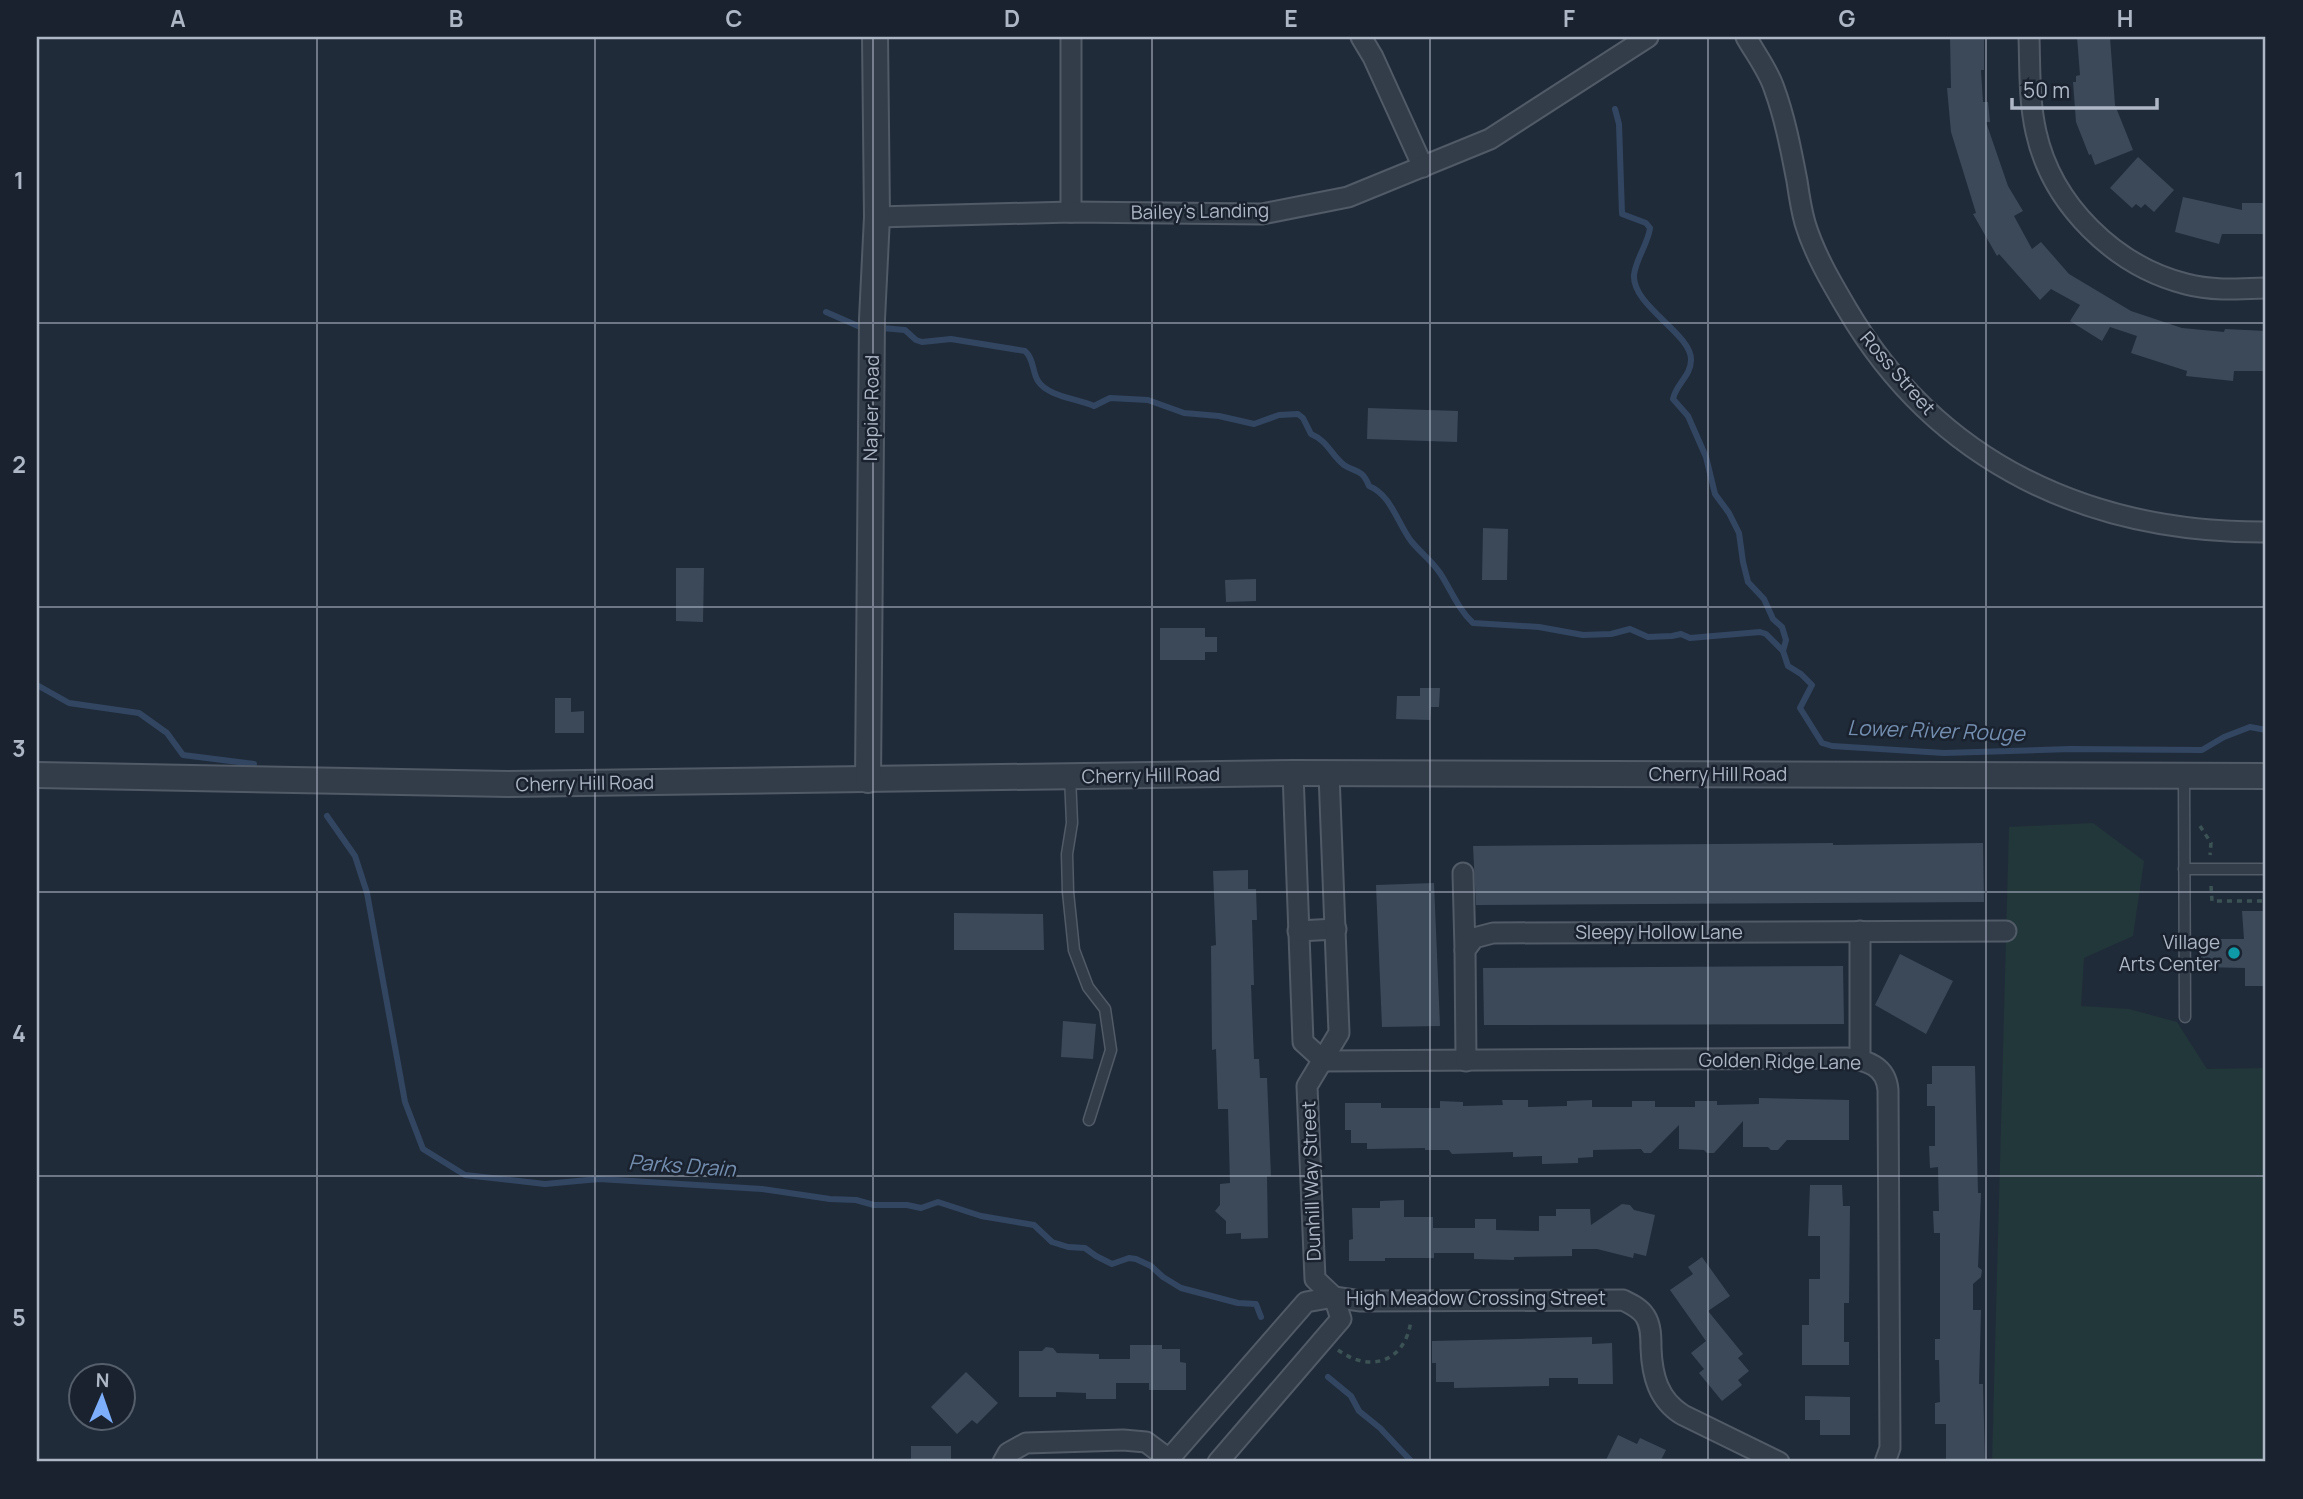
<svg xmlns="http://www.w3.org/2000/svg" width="2303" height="1499" font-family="Manrope,sans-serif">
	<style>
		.green { fill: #22373a }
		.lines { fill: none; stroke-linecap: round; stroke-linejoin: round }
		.stream { stroke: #324662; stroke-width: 6 }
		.building { fill: #3b4959 }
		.service-casing { stroke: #515a67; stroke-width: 13 }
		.minor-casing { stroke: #515a67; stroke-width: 23 }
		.tertiary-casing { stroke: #515a67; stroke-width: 28 }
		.path { stroke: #3c5355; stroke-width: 3.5; stroke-dasharray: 5 5; stroke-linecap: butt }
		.service { stroke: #333d49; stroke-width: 10 }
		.minor { stroke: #333d49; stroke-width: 19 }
		.tertiary { stroke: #333d49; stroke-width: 24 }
		.grid { fill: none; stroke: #aeb7c6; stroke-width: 2; stroke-opacity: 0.55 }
		.culture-dot { fill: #0f9aa8; stroke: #19222e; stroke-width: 2.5 }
		.labels { text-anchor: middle; stroke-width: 5; stroke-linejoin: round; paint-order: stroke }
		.street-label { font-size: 19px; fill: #aeb7c6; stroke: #19222e }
		.poi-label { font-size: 19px; fill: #aeb7c6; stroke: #19222e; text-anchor: end }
		.water-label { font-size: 21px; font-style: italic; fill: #748eb0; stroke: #19222e }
		.neatline { fill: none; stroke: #aeb7c6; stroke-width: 2.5 }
		.grid-label { font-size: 23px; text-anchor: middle; font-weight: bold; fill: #aeb7c6 }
	</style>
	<rect width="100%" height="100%" fill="#202b39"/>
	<path class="green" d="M2093,823L2144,861L2133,936L2084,958L2081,1006L2129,1009L2177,1022L2207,1069L2266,1068V1462H1992L2009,827Z"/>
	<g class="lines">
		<g class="stream">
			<path d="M1615,109L1619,124L1622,214L1646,223L1650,228C1648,244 1636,258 1634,275C1632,306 1692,334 1691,360C1691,376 1676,384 1673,399L1688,416L1706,457L1715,494L1729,513L1739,533L1743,562L1748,582L1764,599L1773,619L1782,627L1786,640L1783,651L1788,666L1801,674L1812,685L1800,708L1822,743L1832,746L1944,753L2070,749L2202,750L2224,737L2250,727L2266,730"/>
			<path d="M826,312L858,326"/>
			<path d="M882,328L905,330L916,340L922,342L951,339L1025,351C1034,359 1032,371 1038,381C1047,396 1078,399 1094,406L1110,398L1148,400L1184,413L1219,416L1254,424L1279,415L1298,414L1303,418L1311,434C1328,441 1331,455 1344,465C1356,473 1362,468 1369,486C1391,495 1397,522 1411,541C1420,552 1432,561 1440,573C1451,590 1458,609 1473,623L1539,627L1583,635L1611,634L1630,629L1648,637L1672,636L1681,634L1690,638L1760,632L1766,634L1783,651"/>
			<path d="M37,685L69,703L139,713L167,733L183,755L254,764"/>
			<path d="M327,816L355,856L367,893L405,1102L423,1149L465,1175L545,1184L599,1179L762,1189L830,1199L856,1200L874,1205H907L921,1208L938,1202L981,1216L1034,1225L1052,1242L1068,1247L1085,1248L1096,1256L1112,1264L1129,1258L1136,1259L1151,1266L1163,1277L1181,1288L1238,1303L1256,1304L1261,1317"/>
			<path d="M1328,1377L1351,1396L1359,1411L1380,1428L1412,1462"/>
		</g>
	</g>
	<g class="building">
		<path d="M1950,37H1984V70H1981L1983,102H1988L1990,122H1986L2008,186L2023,211L2014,216L2032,249L2041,242L2069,274L2131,311L2182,328L2224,332L2225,329L2266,331V371H2234L2233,381L2186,376L2187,371L2131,353L2137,336L2110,327L2102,341L2070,321L2080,305L2051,289L2040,300L1999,254L1997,256L1973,214L1976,213L1951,132L1947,88H1951Z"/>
		<path d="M2077,37H2110L2115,105L2133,150L2095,165L2091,154L2089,155L2076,122L2073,82H2076V76L2080,75Z"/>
		<path d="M2138,157L2174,190L2154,212L2145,204L2141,208L2136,204L2132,208L2110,188Z"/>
		<path d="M2183,197L2242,210V203H2266V234H2222L2219,244L2175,232Z"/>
		<path d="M1368,408L1458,411L1457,442L1367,439Z"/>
		<path d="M1483,528L1508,529L1507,580H1482Z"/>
		<path d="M676,568H704L703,622L676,621Z"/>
		<path d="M1256,579V601L1226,602L1225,580Z"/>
		<path d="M1160,628H1205V637H1217V652H1205V660H1160Z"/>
		<path d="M1420,688H1440L1439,707H1431L1430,720L1396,719L1397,696H1420Z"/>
		<path d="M555,698H571V712L584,711V733H555Z"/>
		<path d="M1833,843V845L1983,843L1984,902L1476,905L1473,846Z"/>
		<path d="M1248,870V889H1256L1257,920H1252L1254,985H1251L1254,1059H1259L1260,1078H1267L1271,1176H1267L1268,1238L1241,1239V1233L1226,1234V1221L1215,1211L1220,1205V1184L1230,1183L1228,1109H1218L1216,1049L1212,1050L1211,946L1216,945L1213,871Z"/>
		<path d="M1434,883L1440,1026L1382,1027L1376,885Z"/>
		<path d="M2242,911H2266V986H2245V968L2201,967V939H2244Z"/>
		<path d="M954,913L1043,914L1044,950H954Z"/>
		<path d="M1900,954L1953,981L1926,1034L1875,1005Z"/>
		<path d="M1843,966L1844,1024L1484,1025L1483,968Z"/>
		<path d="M1063,1021L1096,1024L1093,1059L1061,1057Z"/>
		<path d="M1932,1066H1975L1978,1193H1981L1978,1267L1982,1270L1981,1277L1973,1284V1310H1981L1979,1384H1983L1985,1462H1946V1424H1935V1403L1940,1402L1939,1360H1935V1339H1940V1233H1934L1933,1211H1939L1938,1167L1930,1168L1929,1146H1935V1106H1927V1084H1932Z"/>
		<path d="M1759,1098L1849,1100V1140H1787L1778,1150H1771L1768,1147H1743V1121L1714,1153H1707L1704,1150L1679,1149V1125L1651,1153H1644L1641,1149L1593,1150V1157L1578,1158V1163L1542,1164V1156L1513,1157V1152L1452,1154L1449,1150H1425V1148L1367,1149V1143H1351V1130H1345V1103H1381V1108H1440V1101L1463,1102V1106L1503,1105L1502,1100H1528V1107L1567,1106V1101L1592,1100V1107H1632V1101H1655V1107H1695V1101H1717V1105L1759,1104Z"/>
		<path d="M1810,1185H1842L1843,1206H1850L1849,1303H1844V1342H1849V1365H1802V1325H1809V1279H1820V1236H1808Z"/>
		<path d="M1404,1200V1217H1433V1228H1475V1219H1496V1230L1539,1231V1216H1556V1209H1590L1591,1225L1622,1204L1630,1205L1634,1210L1655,1215L1646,1256L1634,1253L1633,1258L1597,1249H1572V1256L1514,1257V1260L1474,1259V1253H1434V1258H1385V1261H1349V1240L1353,1239L1352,1208H1380V1201Z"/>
		<path d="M1702,1257L1730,1296L1708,1311L1743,1354L1738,1358L1749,1371L1738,1380L1742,1385L1722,1401L1699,1373L1704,1369L1691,1353L1706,1341L1670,1290L1693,1274L1688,1267Z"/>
		<path d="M1592,1337V1344L1612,1343L1613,1384H1578V1378H1549V1386L1454,1388V1382H1436V1363H1432V1341Z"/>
		<path d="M1130,1345H1162V1349H1180V1362L1186,1363V1390H1149V1383H1116V1399H1086V1393L1056,1392V1397H1019V1351H1042L1046,1347L1053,1348L1057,1353L1099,1354V1359H1130Z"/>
		<path d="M966,1372L998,1403L977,1424L972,1420L957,1434L931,1407Z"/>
		<path d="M1805,1396L1850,1397V1435H1820V1420H1805Z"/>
		<path d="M1618,1435L1637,1444L1640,1438L1666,1450L1660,1462H1605Z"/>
		<rect x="911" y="1446" width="40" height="16"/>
	</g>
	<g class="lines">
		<g class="service-casing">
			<g id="service">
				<path d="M1070,776L1072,823L1067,854L1068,892L1074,950L1088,987L1105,1009L1111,1050L1089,1120"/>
				<path d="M2184,777L2185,1017"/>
				<path d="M2184,869H2266"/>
			</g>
		</g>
		<g class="minor-casing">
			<g id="minor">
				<path d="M1071,37V212"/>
				<path d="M1361,37L1373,57L1423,167"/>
				<path d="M1746,37C1755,53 1768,70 1774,88C1785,118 1791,150 1797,181C1799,195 1801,209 1805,223C1814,253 1831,282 1847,309C1938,464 2090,533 2266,532"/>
				<path d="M2029,37C2030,69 2029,101 2036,132C2052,205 2115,266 2186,284C2212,291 2240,289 2266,288"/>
				<path d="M877,217L1071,212L1262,214L1348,197L1490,139L1648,37"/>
				<path d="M1293,773L1303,1042L1324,1061"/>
				<path d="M1463,873L1465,950"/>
				<path d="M1298,931L1336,929"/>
				<path d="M1860,931V1060"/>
				<path d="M1324,1061L1846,1058C1867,1060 1886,1066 1888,1090L1890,1448L1885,1462"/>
				<path d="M1466,1061L1465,950L1474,938L1493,933L2006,931"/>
				<path d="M1169,1459L1306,1302L1334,1297L1361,1301L1623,1300C1631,1304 1640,1308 1645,1316C1651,1325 1651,1337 1651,1348C1652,1375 1658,1400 1683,1415L1779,1462"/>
				<path d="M1003,1462L1008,1453L1026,1443L1123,1440L1146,1442L1173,1462"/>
				<path d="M1218,1462L1341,1319L1334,1297L1315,1279L1307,1086L1339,1033L1329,774"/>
			</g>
		</g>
		<g class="tertiary-casing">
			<g id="tertiary">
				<path d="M37,775L508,784L1293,773L2266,776"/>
				<path d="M868,780L872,319L877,217L875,37"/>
			</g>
		</g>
		<g class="path">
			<path d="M2200,826L2211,843L2210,855"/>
			<path d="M2211,886L2212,901H2266"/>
			<path d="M1338,1350C1371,1374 1406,1361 1411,1320"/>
		</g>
		<use href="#service" class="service"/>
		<use href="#minor" class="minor"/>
		<use href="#tertiary" class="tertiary"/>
	</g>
	<path class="grid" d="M317,37V1462M595,37V1462M873,37V1462M1152,37V1462M1430,37V1462M1708,37V1462M1986,37V1462M37,323H2266M37,607H2266M37,892H2266M37,1176H2266"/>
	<circle class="culture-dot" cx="2234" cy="953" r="7"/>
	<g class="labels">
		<g class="street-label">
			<text transform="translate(1200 211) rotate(-1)" y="7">Bailey's Landing</text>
			<text transform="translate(1898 373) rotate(49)" y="7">Ross Street</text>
			<text transform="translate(871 408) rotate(-89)" y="7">Napier Road</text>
			<text x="1718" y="781">Cherry Hill Road</text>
			<text transform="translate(1151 775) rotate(-1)" y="7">Cherry Hill Road</text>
			<text transform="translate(585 783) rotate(-1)" y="7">Cherry Hill Road</text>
			<text x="1659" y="939">Sleepy Hollow Lane</text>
			<text transform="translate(1780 1061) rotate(1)" y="7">Golden Ridge Lane</text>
			<text transform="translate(1311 1181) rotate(-92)" y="7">Dunhill Way Street</text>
			<text x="1476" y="1305">High Meadow Crossing Street</text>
		</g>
		<g class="poi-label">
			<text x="2220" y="949">Village<tspan x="2220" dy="22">Arts Center</tspan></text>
		</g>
		<g class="water-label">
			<text transform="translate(1936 731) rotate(2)" y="7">Lower River Rouge</text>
			<text transform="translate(682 1166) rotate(4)" y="7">Parks Drain</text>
		</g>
	</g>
	<rect width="2303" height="1499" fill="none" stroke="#19222e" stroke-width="77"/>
	<g transform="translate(102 1397) rotate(2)"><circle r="33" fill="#19222e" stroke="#555e6b" stroke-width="2"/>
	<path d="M0-5L12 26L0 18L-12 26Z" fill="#7daefc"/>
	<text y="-10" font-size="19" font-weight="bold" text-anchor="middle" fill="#aeb7c6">N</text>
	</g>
	<path d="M2012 98v10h145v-10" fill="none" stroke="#aeb7c6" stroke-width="3.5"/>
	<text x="2023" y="98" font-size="21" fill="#aeb7c6" stroke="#19222e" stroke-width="5" paint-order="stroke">50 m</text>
	<rect x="38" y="38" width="2226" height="1422" class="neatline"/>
	<g class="grid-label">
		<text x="178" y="27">A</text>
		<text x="456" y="27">B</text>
		<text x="734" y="27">C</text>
		<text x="1012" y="27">D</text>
		<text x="1291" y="27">E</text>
		<text x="1569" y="27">F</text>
		<text x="1847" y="27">G</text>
		<text x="2125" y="27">H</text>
		<text x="19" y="189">1</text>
		<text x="19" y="473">2</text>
		<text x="19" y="757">3</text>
		<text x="19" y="1042">4</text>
		<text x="19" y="1326">5</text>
	</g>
</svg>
